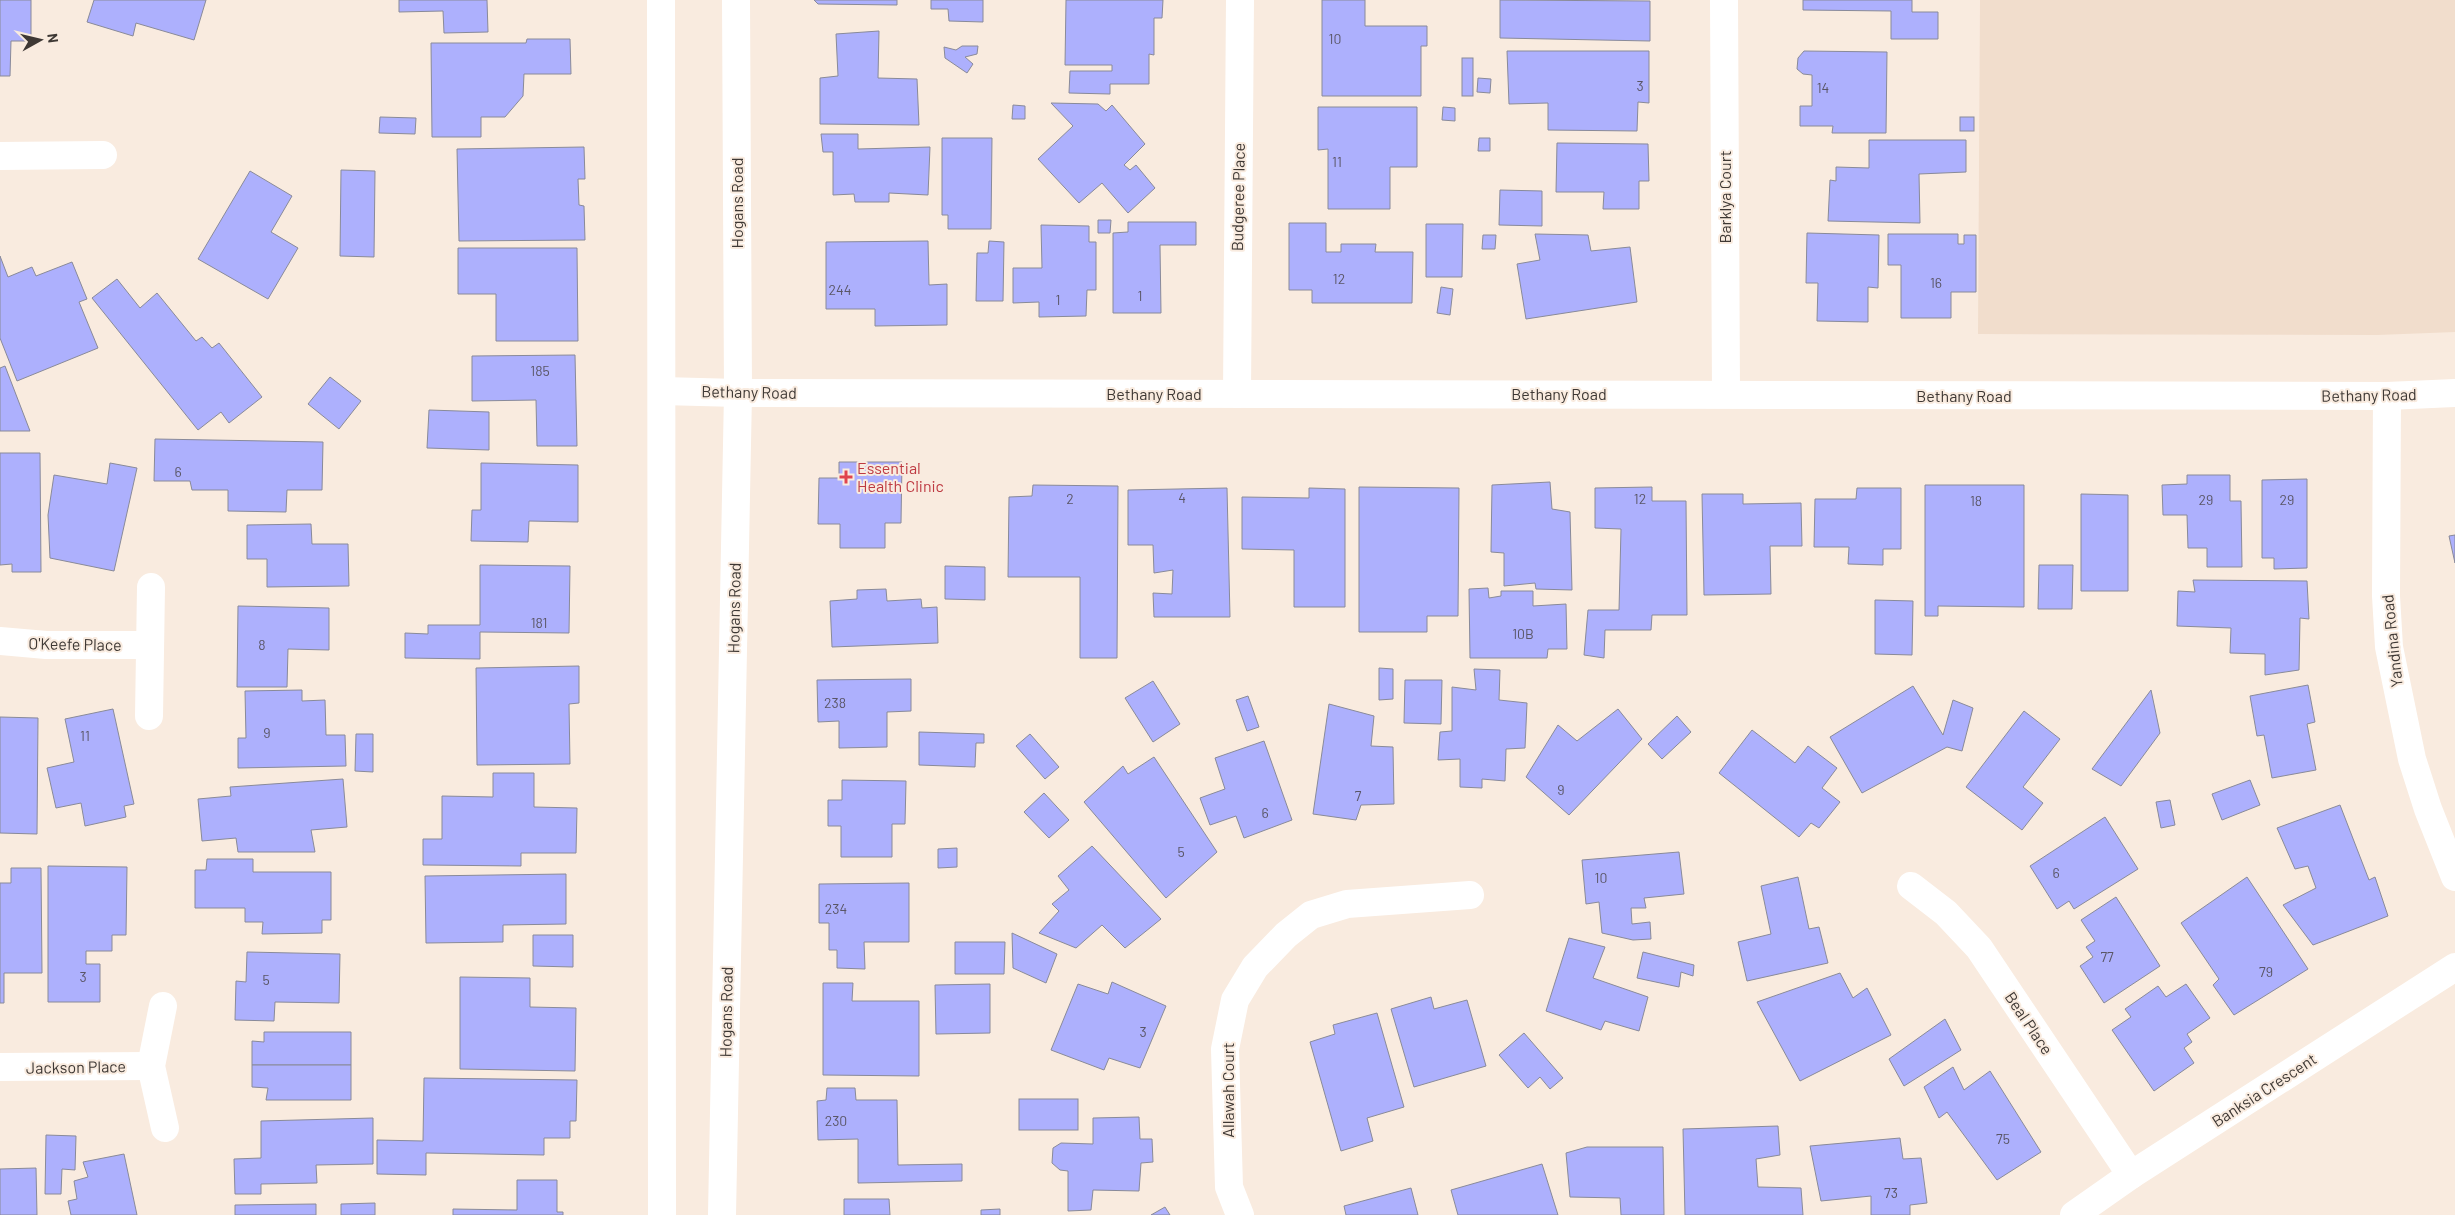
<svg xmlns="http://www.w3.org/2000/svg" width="2455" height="1215" font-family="Barlow,sans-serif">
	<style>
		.built { fill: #f1ddcc }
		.building { fill: #adb0fd; stroke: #898a99 }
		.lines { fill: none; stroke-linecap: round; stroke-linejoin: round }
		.minor { stroke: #fff; stroke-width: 28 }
		.tertiary { stroke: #fff; stroke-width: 28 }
		.health-dot { fill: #e0444e; stroke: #f9ebdf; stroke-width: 2 }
		.labels { text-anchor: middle; stroke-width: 4; stroke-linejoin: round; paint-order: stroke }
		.number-label { font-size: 14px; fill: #5a5666 }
		.street-label { font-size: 16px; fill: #3e3834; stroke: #f9ebdf }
		.health-label { font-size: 16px; fill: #be3a42; stroke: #f9ebdf; text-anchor: start }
	</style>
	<rect width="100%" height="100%" fill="#f9ebdf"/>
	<path class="built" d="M1980,0H2455V332L2377,335L1978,334Z"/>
	<g class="building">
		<path d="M0,0H31V41H11L10,76H0Z"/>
		<path d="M94,0H206L194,40L136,23L133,36L87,22Z"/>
		<path d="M399,0H487L488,32L444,33L443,11L399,12Z"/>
		<path d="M814,0H897V5L818,4Z"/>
		<path d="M931,0H983V22L949,21L948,9H931Z"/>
		<path d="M1066,0H1163L1162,18H1154V55L1149,54V84H1110V94L1069,93L1070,71H1112V65H1065Z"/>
		<path d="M1322,0H1365V26H1427V46H1421V96H1322Z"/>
		<path d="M1500,0L1650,1V41L1500,38Z"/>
		<path d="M1803,0H1912V12H1938V39H1891V11L1803,10Z"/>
		<path d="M879,31L878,78L917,79L919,125L820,124V78L838,76L836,34Z"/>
		<path d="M527,39H570L571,74H524L523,96L505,117H481V137H432L431,43H526Z"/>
		<path d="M962,46H978L977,54L965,57L973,64L967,73L945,58L944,47L956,50Z"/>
		<path d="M1507,51H1649V103L1638,102L1637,131L1548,130V103L1509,104Z"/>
		<path d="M1804,51L1887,52L1886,133H1832L1833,126H1800V106H1812V75L1803,74L1797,69L1798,58Z"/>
		<rect x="1462" y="58" width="11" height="38"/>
		<path d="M1478,78L1491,79L1490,93L1477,92Z"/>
		<path d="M1051,103L1098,104L1106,111L1112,105L1145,144L1124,165L1130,170L1136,165L1155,188L1128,213L1102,183L1079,203L1038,159L1073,126Z"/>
		<path d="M1013,105L1025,106V119H1012Z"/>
		<path d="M1318,107H1417V167H1390V209H1328V149L1318,150Z"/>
		<path d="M1443,107L1455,108V121L1442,120Z"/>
		<path d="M380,117L416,118L415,134L379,133Z"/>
		<rect x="1960" y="117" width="14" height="14"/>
		<path d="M821,134H858V149L930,147L928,195L889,193V202H855L854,194L833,195V152H823Z"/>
		<path d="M942,138H992L991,229H948V215H942Z"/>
		<path d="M1479,138H1490V151H1478Z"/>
		<path d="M1869,140H1966V172L1919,174L1920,223L1828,221L1830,180L1836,181V167L1869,168Z"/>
		<path d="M1557,143L1648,144L1649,181H1639V209H1603L1604,192H1556Z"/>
		<path d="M584,147L585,179H578L579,205L584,206L585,240L459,241L457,149Z"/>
		<path d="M341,170L375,171L374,257L340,256Z"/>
		<path d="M250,171L292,196L271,232L298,248L268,299L198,259Z"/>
		<path d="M1500,190L1542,191V226L1499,225Z"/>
		<path d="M1098,220H1111L1110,233H1098Z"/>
		<path d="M1128,222H1196V245H1160L1161,313H1113V233L1128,232Z"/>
		<path d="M1289,223H1326V252H1341V244H1376L1375,252H1413L1412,303H1312V290H1289Z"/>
		<path d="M1426,224H1463L1462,277H1426Z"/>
		<path d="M1041,225L1089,226V242H1096V290H1087L1086,316L1039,317V302L1013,303V268H1042Z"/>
		<path d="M1807,233L1879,235L1878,288L1868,287V322L1817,321L1818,283H1806Z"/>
		<path d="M1535,234L1588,235L1591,251L1630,247L1637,302L1526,319L1517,264L1540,260Z"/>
		<path d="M1888,234H1958V244H1964V235H1976V292H1951V318H1901V265H1888Z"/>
		<path d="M1483,235H1496L1495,249H1482Z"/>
		<path d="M928,241L929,285L947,284V325L875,326V309H826V242Z"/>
		<path d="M989,241L1004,242L1003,301H976L977,253H988Z"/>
		<path d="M458,248H577L578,341H496V294H458Z"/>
		<path d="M0,256L8,277L32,267L36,276L72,262L87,299L79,302L98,348L17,381L0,338Z"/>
		<path d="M117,279L140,308L157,293L196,341L202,337L212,348L219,343L262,397L229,423L221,412L198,430L92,298Z"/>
		<path d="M1441,287L1453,289L1450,315L1437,313Z"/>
		<path d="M575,355L577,446H537L536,400L472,401V356Z"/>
		<path d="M5,366L30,431H0V368Z"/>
		<path d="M330,377L361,401L339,429L308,404Z"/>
		<path d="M429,410L489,412V450L427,448Z"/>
		<path d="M155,439L323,442L322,490H287L286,512L228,511V490H192L190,481H154Z"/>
		<path d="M0,453H40L41,572H12V564L0,565Z"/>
		<path d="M839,462H902L901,523H885V548H840V524H818L819,478H839Z"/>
		<path d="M110,463L137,468L114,571L50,558L48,515L54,475L107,484Z"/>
		<path d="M481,463L578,465V522L529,521L528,542L471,541L472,510H481Z"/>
		<path d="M2187,475H2230V501H2241L2242,567H2207V548H2188L2187,515H2163L2162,485L2187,484Z"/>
		<path d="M2307,479V568L2274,569V558H2262V480Z"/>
		<path d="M1550,482L1552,509L1570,512L1572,590L1536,589L1535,583L1504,586V553L1491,552L1492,485Z"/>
		<path d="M1033,485L1118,486L1117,658H1080V577H1008L1009,497L1032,496Z"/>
		<path d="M1925,485H2024V607L1938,606V616H1925Z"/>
		<path d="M1359,487L1459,488L1458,616H1427V632H1359Z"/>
		<path d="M1652,487V501H1686L1687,615H1652L1651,630H1605L1604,658L1584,655L1588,610H1619L1621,529L1595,528V488Z"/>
		<path d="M1227,488L1230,617H1154L1153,593L1172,594L1173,570L1154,573L1153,545H1128V490Z"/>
		<path d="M1309,488L1345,489V607H1294V550L1242,549V497L1309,498Z"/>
		<path d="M1857,488H1901V549H1883V565L1848,564L1849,547H1814L1815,499H1856Z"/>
		<path d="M1702,494H1743V504L1801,503L1802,546H1770L1771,594L1704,595Z"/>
		<path d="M2081,494L2128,495V591H2081Z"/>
		<path d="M311,524L312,544H348L349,586L267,587V559H247V525Z"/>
		<path d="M2455,535V563L2449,536Z"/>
		<path d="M480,565L570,566L569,633L480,632V659L405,658V633L428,634V625H480Z"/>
		<path d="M2039,565H2073L2072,609H2038Z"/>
		<path d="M945,566L985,567V600L945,599Z"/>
		<path d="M2193,580L2307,581L2309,619L2300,618L2299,670L2265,675V654L2230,653L2231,628L2177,626L2178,591L2195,592Z"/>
		<path d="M1488,588L1489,598L1501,596V591H1533V606L1566,604L1567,649H1548L1547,658H1470L1469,589Z"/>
		<path d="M886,589L887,601L921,599L922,608L937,607L938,643L832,647L830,601L857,599V590Z"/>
		<path d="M1875,600L1913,601L1912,655L1875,654Z"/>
		<path d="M238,606L329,608V650L288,649L287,687H237Z"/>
		<path d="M579,666V703L569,704L570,764L477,765L476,668Z"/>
		<path d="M1379,668L1393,669V699L1379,700Z"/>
		<path d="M1474,669L1500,670L1499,700L1527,703L1525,748L1506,749L1505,781L1482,779V788L1460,787V759L1438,760L1440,732L1452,731V687L1476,690Z"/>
		<path d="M911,679V711L887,712V747L839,748V721L818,722L817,680Z"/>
		<path d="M1405,680H1442L1441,724L1404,723Z"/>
		<path d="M1153,681L1180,724L1153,742L1125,698Z"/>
		<path d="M2308,685L2315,722L2307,724L2316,770L2272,778L2264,735L2257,736L2250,696Z"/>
		<path d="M1913,686L1943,735L1953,700L1973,708L1962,751L1947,747L1862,793L1830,737Z"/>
		<path d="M302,690V701L325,700L326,735H345L346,766L238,768V738H246L245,691Z"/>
		<path d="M2151,690L2160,733L2121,786L2092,769Z"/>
		<path d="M1248,696L1259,727L1247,731L1236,700Z"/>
		<path d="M1329,704L1374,716L1371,746L1393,747L1394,804L1361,805L1356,820L1313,814Z"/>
		<path d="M113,709L134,804L124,806L126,817L85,826L81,803L56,808L47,768L74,762L65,719Z"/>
		<path d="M1618,709L1642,739L1569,815L1526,777L1558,725L1577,741Z"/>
		<path d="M2024,711L2060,739L2023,787L2043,803L2022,830L1966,787Z"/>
		<path d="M1677,716L1691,732L1662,759L1648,744Z"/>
		<path d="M0,717L38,718L37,834L0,833Z"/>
		<path d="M1752,730L1795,763L1808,746L1837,768L1822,788L1840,802L1819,828L1811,823L1799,837L1719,773Z"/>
		<path d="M919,732L984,734V743H976L975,767L919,765Z"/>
		<path d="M356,734H373V772L355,771Z"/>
		<path d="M1030,734L1059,767L1045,779L1016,746Z"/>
		<path d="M1264,741L1292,820L1244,838L1236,816L1210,825L1200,798L1225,789L1215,758Z"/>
		<path d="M1154,757L1217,852L1166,898L1084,802L1123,766L1128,774Z"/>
		<path d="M493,773H534V807L577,808L576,853H521V866L423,865V839H442V796L493,797Z"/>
		<path d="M343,779L347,827L311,830L315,852H238L236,838L202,841L198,799L231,796L230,787Z"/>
		<path d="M842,780L906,781L905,824H892V857H841V826H828V800H842Z"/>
		<path d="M2250,780L2260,805L2222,820L2212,794Z"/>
		<path d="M1044,793L1069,820L1049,838L1024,812Z"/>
		<path d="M2170,800L2175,825L2161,828L2156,802Z"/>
		<path d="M2340,805L2369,880L2375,877L2388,916L2313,945L2283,905L2316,888L2308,866L2295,869L2277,828Z"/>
		<path d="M2105,817L2138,869L2074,909L2069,901L2057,909L2030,866Z"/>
		<path d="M1092,846L1161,919L1125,948L1102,925L1076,948L1039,933L1059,911L1052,904L1069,890L1058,876Z"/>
		<path d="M957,848V867L938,868V849Z"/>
		<path d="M1679,852L1684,894L1644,898L1646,908H1631L1632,924L1650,922L1651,939L1633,940L1602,933L1599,902L1586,904L1582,860Z"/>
		<path d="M207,859H253V872H331V920H322V933L262,934L263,922H245V908H195V870H206Z"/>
		<path d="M48,866L127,867L126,935H112V951H86V964H100V1002H48Z"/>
		<path d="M11,868H41L42,973H4V1003H0V883H11Z"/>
		<path d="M566,874V924L503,925V942L426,943L425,876Z"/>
		<path d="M1798,877L1809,929L1819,927L1828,963L1747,981L1738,942L1771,934L1761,886Z"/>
		<path d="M2247,877L2308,969L2234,1015L2213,985L2219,979L2181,923Z"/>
		<path d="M909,883V942H864L865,969L837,968V950H829V923H819V884Z"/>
		<path d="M2116,897L2160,966L2104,1003L2080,966L2093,957L2086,947L2095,941L2081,920Z"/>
		<path d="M1012,933L1057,954L1046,983L1013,968Z"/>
		<path d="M533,935H573V967L533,966Z"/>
		<path d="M1569,938L1605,947L1593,978L1648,997L1639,1031L1605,1021L1601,1030L1546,1011Z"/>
		<path d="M955,942H1005L1004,974H955Z"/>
		<path d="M247,952L340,954L339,1003L275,1002L274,1021L235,1020L236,981L246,982Z"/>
		<path d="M1643,952L1694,965L1693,976L1681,972L1679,987L1637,978Z"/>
		<path d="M1840,973L1853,998L1867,988L1891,1035L1800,1081L1757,1002Z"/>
		<path d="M460,977L530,978V1007L576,1008L575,1071L460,1069Z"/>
		<path d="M1112,982L1166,1006L1140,1068L1109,1058L1104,1070L1051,1050L1078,984L1108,994Z"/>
		<path d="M823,983H853L852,1001H919V1076L823,1075Z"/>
		<path d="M990,984V1033L936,1034L935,985Z"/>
		<path d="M2186,984L2210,1018L2187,1034L2192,1042L2184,1048L2194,1063L2154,1091L2112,1030L2131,1017L2125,1009L2158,986L2166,997Z"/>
		<path d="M1431,997L1434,1009L1467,1000L1486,1066L1414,1087L1391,1009Z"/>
		<path d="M1377,1013L1404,1107L1367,1118L1373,1141L1341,1151L1310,1042L1335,1034L1333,1025Z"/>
		<path d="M1945,1019L1961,1050L1904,1086L1889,1059Z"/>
		<path d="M264,1032H351V1065H252V1041L264,1042Z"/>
		<path d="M1524,1033L1563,1078L1550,1089L1540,1077L1528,1088L1499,1055Z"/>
		<path d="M252,1065H351V1100H266L268,1088L252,1087Z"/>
		<path d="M1953,1067L1964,1090L1990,1071L2041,1152L1997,1180L1947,1112L1939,1118L1924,1087Z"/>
		<path d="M424,1078L577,1080L576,1121H570V1138H544V1155L426,1153V1175L377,1174V1140L423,1141Z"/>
		<path d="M827,1088H855L856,1100H897L898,1165L962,1164V1181L858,1183V1139L818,1140L817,1101L826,1100Z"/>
		<rect x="1019" y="1099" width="59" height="31"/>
		<path d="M1139,1117L1140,1139H1152L1153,1162L1141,1163L1139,1191L1093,1190L1091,1210L1068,1211V1171L1060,1170L1052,1163L1053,1148L1061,1143L1093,1144V1118Z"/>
		<path d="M373,1118V1164L316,1165L317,1183L261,1184V1194H235L234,1159L261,1158V1121Z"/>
		<path d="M1778,1126L1780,1155L1756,1159L1758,1187L1801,1188L1803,1215H1685L1683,1129Z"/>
		<path d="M46,1135L76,1136L75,1170L62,1169L61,1194H45Z"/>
		<path d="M1900,1138L1903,1159L1921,1158L1927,1203L1910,1205V1215H1871V1196L1821,1201L1810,1146Z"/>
		<path d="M1587,1147H1663L1664,1215H1621L1620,1198L1570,1197L1566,1153Z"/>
		<path d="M124,1154L137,1215H71L68,1201L77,1199L74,1181L88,1177L83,1162Z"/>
		<path d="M1542,1164L1558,1215H1458L1451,1190Z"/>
		<path d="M36,1168L37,1215H0V1169Z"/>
		<path d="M517,1180H557V1212H563V1215H453V1209L517,1210Z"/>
		<path d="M1411,1188L1418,1215H1346L1344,1206Z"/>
		<path d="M844,1199H889L890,1215H844Z"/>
		<path d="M375,1203V1215H341V1204Z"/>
		<path d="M316,1204V1215H235V1205Z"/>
		<path d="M1165,1207L1170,1215H1151Z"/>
		<path d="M1000,1209V1215H981V1210Z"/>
	</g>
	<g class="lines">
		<g class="minor">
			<path d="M1724,0L1726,394"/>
			<path d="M0,156L103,155"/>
			<path d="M738,393L2387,396L2455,393"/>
			<path d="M1237,394L1240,0"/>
			<path d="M2387,396L2386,596L2389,647L2412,759L2428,809L2455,877"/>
			<path d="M0,641L46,645H150"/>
			<path d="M149,716L151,587"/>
			<path d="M1911,886L1946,913L1979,948L2131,1175"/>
			<path d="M163,1006L151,1066L165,1128"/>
			<path d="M0,1067L151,1066"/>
			<path d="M1240,1215L1229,1187L1225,1049L1235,1000L1255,967L1286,935L1311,915L1347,904L1470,895"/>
			<path d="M2074,1215L2131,1175L2455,967"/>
		</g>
		<g class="tertiary">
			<path d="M661,0L662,1215"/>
			<path d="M662,391L738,393"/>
			<path d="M722,1215L738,393L736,0"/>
		</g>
	</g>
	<path class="health-dot" d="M843.5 469.5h5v5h5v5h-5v5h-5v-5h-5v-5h5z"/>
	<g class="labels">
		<g class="number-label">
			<text x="1335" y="44">10</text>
			<text x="1640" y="91">3</text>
			<text x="1823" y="93">14</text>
			<text x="1337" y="167">11</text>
			<text x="1339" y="284">12</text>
			<text x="1936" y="288">16</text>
			<text x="840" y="295">244</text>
			<text x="1140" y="301">1</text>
			<text x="1058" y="305">1</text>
			<text x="540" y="376">185</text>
			<text x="178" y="477">6</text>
			<text x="1182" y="503">4</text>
			<text x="1070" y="504">2</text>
			<text x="1640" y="504">12</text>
			<text x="2206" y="505">29</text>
			<text x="2287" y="505">29</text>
			<text x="1976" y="506">18</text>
			<text x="539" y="628">181</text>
			<text x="1523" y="639">10B</text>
			<text x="262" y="650">8</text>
			<text x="835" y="708">238</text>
			<text x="267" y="738">9</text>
			<text x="85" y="741">11</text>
			<text x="1561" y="795">9</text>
			<text x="1358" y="801">7</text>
			<text x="1265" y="818">6</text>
			<text x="1181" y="857">5</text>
			<text x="2056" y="878">6</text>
			<text x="1601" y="883">10</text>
			<text x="836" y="914">234</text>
			<text x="2107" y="962">77</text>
			<text x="2266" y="977">79</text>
			<text x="83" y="982">3</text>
			<text x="266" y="985">5</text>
			<text x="1143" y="1037">3</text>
			<text x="836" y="1126">230</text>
			<text x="2003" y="1144">75</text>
			<text x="1891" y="1198">73</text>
		</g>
		<g class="street-label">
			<text transform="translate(1238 197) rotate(-89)" y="6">Budgeree Place</text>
			<text transform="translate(1725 197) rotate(-90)" y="6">Barklya Court</text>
			<text transform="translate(737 203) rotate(-90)" y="6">Hogans Road</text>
			<text transform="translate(749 392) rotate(1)" y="6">Bethany Road</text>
			<text x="1154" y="400">Bethany Road</text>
			<text x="1559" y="400">Bethany Road</text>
			<text transform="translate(2369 395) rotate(-1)" y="6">Bethany Road</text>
			<text x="1964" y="402">Bethany Road</text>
			<text transform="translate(734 608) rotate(-89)" y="6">Hogans Road</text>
			<text transform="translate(2392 641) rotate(-96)" y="6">Yandina Road</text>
			<text transform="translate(75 644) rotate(1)" y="6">O'Keefe Place</text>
			<text transform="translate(726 1012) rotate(-89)" y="6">Hogans Road</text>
			<text transform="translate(2029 1023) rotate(56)" y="6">Beal Place</text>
			<text transform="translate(76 1067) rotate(-1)" y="6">Jackson Place</text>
			<text transform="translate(1228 1090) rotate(-90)" y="6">Allawah Court</text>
			<text transform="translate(2264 1090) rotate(-33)" y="6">Banksia Crescent</text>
		</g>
		<g class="health-label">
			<text x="857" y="474">Essential<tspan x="857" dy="18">Health Clinic</tspan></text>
		</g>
	</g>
	<g transform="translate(40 40) rotate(82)" stroke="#f9ebdf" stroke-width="4" paint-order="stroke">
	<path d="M0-4L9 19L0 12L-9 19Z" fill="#3e3834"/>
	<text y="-8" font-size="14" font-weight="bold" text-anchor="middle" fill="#3e3834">N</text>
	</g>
</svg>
